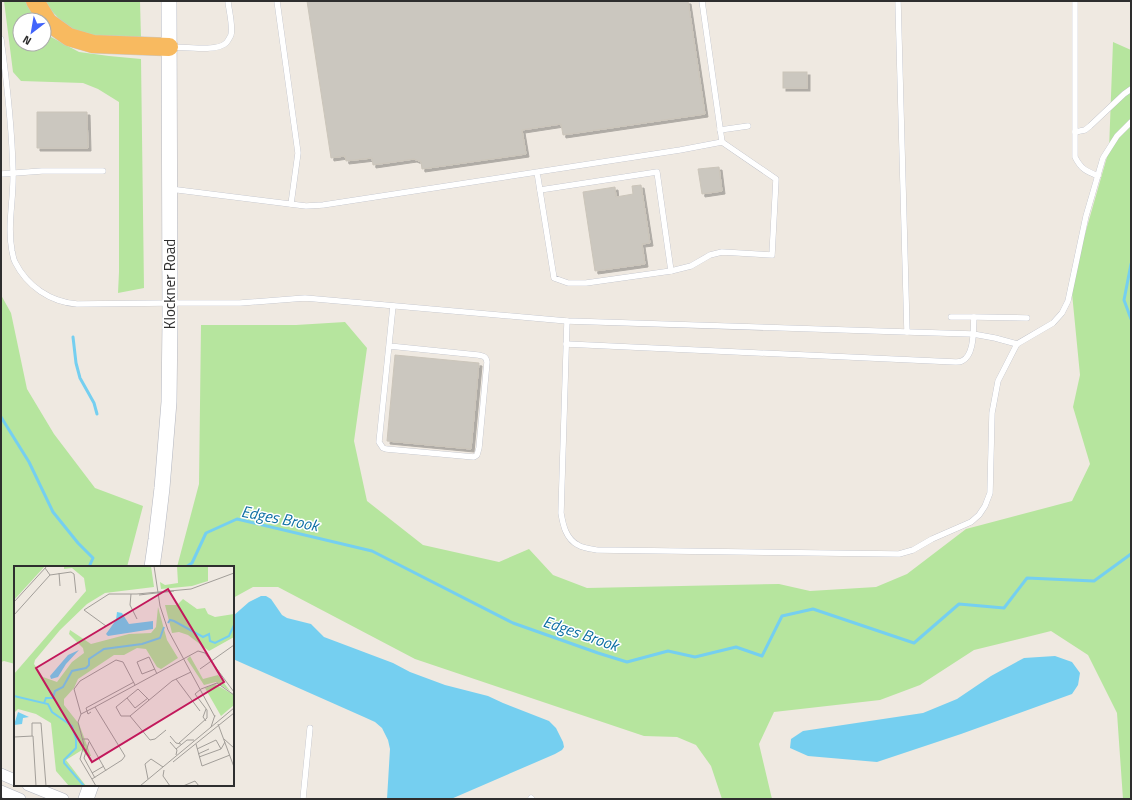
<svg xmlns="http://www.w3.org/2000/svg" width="1132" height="800" font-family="'Titillium Web',sans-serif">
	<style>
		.green { fill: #b6e59e }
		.water { fill: #75cff0 }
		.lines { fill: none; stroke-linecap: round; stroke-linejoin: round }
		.stream { stroke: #75cff0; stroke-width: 3 }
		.building { fill: #cbc7bf; stroke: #cbc5ba; filter: url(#shadow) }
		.service-casing { stroke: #b4b7c1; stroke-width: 6 }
		.minor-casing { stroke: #b4b7c1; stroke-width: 12 }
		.secondary-casing { stroke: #b4b7c1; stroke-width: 16 }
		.trunk-casing { stroke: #c9c9c9; stroke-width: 19 }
		.service { stroke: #fff; stroke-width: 5.5 }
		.minor { stroke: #fff; stroke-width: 11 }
		.secondary { stroke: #fff; stroke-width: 15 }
		.trunk { stroke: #f8ba60; stroke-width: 18 }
		.labels { text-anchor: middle; stroke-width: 3; stroke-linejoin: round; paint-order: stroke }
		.street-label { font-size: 15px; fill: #2e2e2e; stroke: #fff }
		.water-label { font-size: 16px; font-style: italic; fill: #0d6fa3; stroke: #fff }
		.inset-river { fill: none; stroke: #75cff0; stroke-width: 2 }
		.inset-road { fill: none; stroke: #a29e99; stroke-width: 1 }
		.view { fill: #c2185b; fill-opacity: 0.15; stroke: #c2185b; stroke-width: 2 }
		.inset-edge { fill: none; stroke: #2e2e2e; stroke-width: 2 }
	</style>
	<defs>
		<filter id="shadow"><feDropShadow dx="3" dy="3" stdDeviation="0" flood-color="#0004"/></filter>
	</defs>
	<rect width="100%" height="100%" fill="#efe9e1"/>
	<g class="green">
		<path d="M4,1H28L39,20H20V44H44V27L51,37L79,52L109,56L141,59L144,288L118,293L119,272V102L98,89L83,83L21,81L13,72Z"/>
		<path d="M45,1H140L141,38L85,36L64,24L48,7Z"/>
		<path d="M1113,42L1131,50V799H1123L1117,713L1088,655L1051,631L974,650L920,685L880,700L774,712L759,744L772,799H722L711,766L696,745L677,737L644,736L415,659L278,587H253L233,598V567H177L199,484L201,325H296L345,322L367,348L354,441L367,501L423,545L499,562L529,549L553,575L587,588L779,584L810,591L876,587L907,574L966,529L1072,501L1090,464L1073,407L1080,375L1071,283L1109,150Z"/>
		<path d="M1,295L11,313L27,389L54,434L95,488L143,506L127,567H15V664L4,661L1,662Z"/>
	</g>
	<g class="water">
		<path d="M261,596H266L271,599L282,615L287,618L311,624L324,637L393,663L410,672L445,685L488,696L503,703L549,721L556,728L563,742L564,747L562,750L555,754L451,799H387L390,749L388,740L382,728L375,722L364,717L233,659V616L249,602Z"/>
		<path d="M1055,656L1072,662L1080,673L1078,685L1072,694L961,734L877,762L808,756L790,748L791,739L803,731L923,713L957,699L991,676L1024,658Z"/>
	</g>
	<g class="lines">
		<g class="stream">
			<path d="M1131,264L1124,300L1131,319"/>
			<path d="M73,337L76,363L80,378L94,403L97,414"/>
			<path d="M1,417L29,462L53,512L78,543L93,558L89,567"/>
			<path d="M186,567L192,563L206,533L237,519L372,551L513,623L598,653L627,662L668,651L695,657L736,647L762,656L782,616L813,609L914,643L959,604L1004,608L1027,578L1094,581L1131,554"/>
		</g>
	</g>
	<g class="building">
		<path d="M307,1H688L705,114L563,135L561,124L522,130L526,154L422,169L421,162L414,159L373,165L372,158L346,161L345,156L331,158Z"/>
		<rect x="783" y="72" width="24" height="16"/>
		<path d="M37,112H87L88,148H37Z"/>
		<path d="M719,167L722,191L702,194L698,169Z"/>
		<path d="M641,185L650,243L642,244L645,264L595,271L583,192L615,187L616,197L633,194L632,186Z"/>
		<path d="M395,355L479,363L471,449L387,441Z"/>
	</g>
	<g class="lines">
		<g class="service-casing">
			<g id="service">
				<path d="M277,1L298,153L291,204"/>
				<path d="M702,1L722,142"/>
				<path d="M1075,1V157C1081,169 1086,171 1098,176"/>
				<path d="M1,39C7,83 12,127 13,172C14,198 7,225 12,251C13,254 13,259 15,262C27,286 50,302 77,304L170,303H240L305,298L567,321L907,332L898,1"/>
				<path d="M171,47C184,47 217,52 226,43C228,41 230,37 231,35C233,24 229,12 228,1"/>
				<path d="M720,130L748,126"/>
				<path d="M1075,132L1085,130L1090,126L1124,94L1131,89"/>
				<path d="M1,174L42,171H103"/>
				<path d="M170,189L306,206L323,205L680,150L722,142L776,179L772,255L722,252L710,255L691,266L671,271L586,283H568L554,278L537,172"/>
				<path d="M540,190L657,172L671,271"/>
				<path d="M974,317L1027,318"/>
				<path d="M567,321L561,513C563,525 566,539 578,545C583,548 591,549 597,550L899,554L913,550L932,539L971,522L979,515L985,506L990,493L992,413L998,381L1017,344L995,338L973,334L907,332"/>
				<path d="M566,344L956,362C958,362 960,362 962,361C975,355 973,329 974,317H951"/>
				<path d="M1017,344L1053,323L1062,313L1068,301L1086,216L1103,158L1117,136L1131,122"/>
				<path d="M389,346L478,355C483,356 486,356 487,362L479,448L477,455L474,457L386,449L383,448L379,442L393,306"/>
				<path d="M531,798L532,799"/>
				<path d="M303,799L310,728"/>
			</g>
		</g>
		<g class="minor-casing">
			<g id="minor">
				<path d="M1,774L15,780"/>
				<path d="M28,785L63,799"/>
				<path d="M1,791L20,799"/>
			</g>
		</g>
		<g class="secondary-casing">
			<g id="secondary">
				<path d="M152,567L156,539L162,488L169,402L170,321L169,1"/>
				<path d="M86,799L91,785"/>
			</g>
		</g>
		<g class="trunk-casing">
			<path id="trunk" d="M35,1L48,22L69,37L93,44L169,47"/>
		</g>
		<use href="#service" class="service"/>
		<use href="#minor" class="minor"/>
		<use href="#secondary" class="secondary"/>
		<use href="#trunk" class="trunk"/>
	</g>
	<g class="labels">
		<g class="street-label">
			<text transform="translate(170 284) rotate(-90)" y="5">Klockner Road</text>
		</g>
		<g class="water-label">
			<text transform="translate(280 518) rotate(11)" y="6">Edges Brook</text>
			<text transform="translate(581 633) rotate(19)" y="6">Edges Brook</text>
		</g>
	</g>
	<g transform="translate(14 566)">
		<rect width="220" height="220" fill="#efe9e1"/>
		<path d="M0,0H31L0,34ZM50,0H137L140,21L91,27L73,38L46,64L21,94L20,98L29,111L43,116L58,96L70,87L69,82L55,68L56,64L77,78L115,68L137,67L142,61L144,41L153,74L164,92L147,103L143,101L132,83L123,82L110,89H100L64,113L60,122L50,133V139L65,158L77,190H73L68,184L52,194L72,220H55L42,205L37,157L22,148L4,143L0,147V108L72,25L70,12L58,2L50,3ZM163,0H194V15L178,20L147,23L146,16L151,19L164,17ZM169,33L183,43L191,42L194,48L201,51L220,48V71L195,85L174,69L165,66L158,67L151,39H163ZM176,90L189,113L204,109L216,125L202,116L190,119L173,93ZM201,118L220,129V139L207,150L191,122Z" fill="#b6e59e"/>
		<path d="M103,46L108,47L115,58L139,55V63L94,70L92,68L102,54ZM65,84L52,98L44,111L37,113L36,110L54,89ZM4,146L15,151L9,152L8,158L0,159Z" fill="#75cff0"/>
		<path class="inset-river" d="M154,57L156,54L160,55L189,71L195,68L196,75L201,77L215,70L220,59M0,130L34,138L38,146L58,160L62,173V182L50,194V197L70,220M30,137L32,132H39L41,125L49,121L58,105L72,102L75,99V93L90,83L128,78L146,72L150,61"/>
		<path class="inset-road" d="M140,0L146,40L154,64L201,151M45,7L46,20M36,9L57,6L60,8L62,27M117,28L116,39L123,53M125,29L160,25M0,36L33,0M0,49L36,9L31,2M92,60L70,44L95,28H123L177,23L220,7M141,103L128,108L123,96L135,91L143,108M186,103L220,79M162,113L186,145M187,123L203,117L220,129M113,132L121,142L134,132M135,134L124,123L102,141L107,150H116L158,115L177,106M81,141L67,148L60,123L66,115L102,94L109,96L121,119M77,146L74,148L72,142L120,116M67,148L64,156L70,179L66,193L82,220M116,150L136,174L141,173L152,164M192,155L189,151L192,143M204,158L220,201M197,161L201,149M18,170V157H27L32,220M156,170L162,177L167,178M0,171L19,170L22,220M69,173H74L92,205M210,173L220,182M75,176L70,192L81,212M156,176L163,184L162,189M165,177L193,152V144L181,128L187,123M182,178L188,200L216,189M162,183L173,174H180M183,183L202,174L207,183M184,188L195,183M185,191L207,183L211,176M159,196L220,147M150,204L149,210L156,220M78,207L90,200M78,213L108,194L111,190L81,141L184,85L191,87L220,126M134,213L131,198L137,193L149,201M126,220L220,142M169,220L181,215L185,220"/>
		<path class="view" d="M154,23L210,116L78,196L22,102Z"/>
		<rect width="220" height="220" class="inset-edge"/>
	</g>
	<rect width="1132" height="800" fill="none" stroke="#2e2e2e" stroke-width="4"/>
	<g transform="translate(32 32) rotate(211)"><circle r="19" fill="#ffffff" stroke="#ababab"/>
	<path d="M0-3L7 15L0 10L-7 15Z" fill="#4264fb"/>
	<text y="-6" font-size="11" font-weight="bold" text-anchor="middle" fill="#2e2e2e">N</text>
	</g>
</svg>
